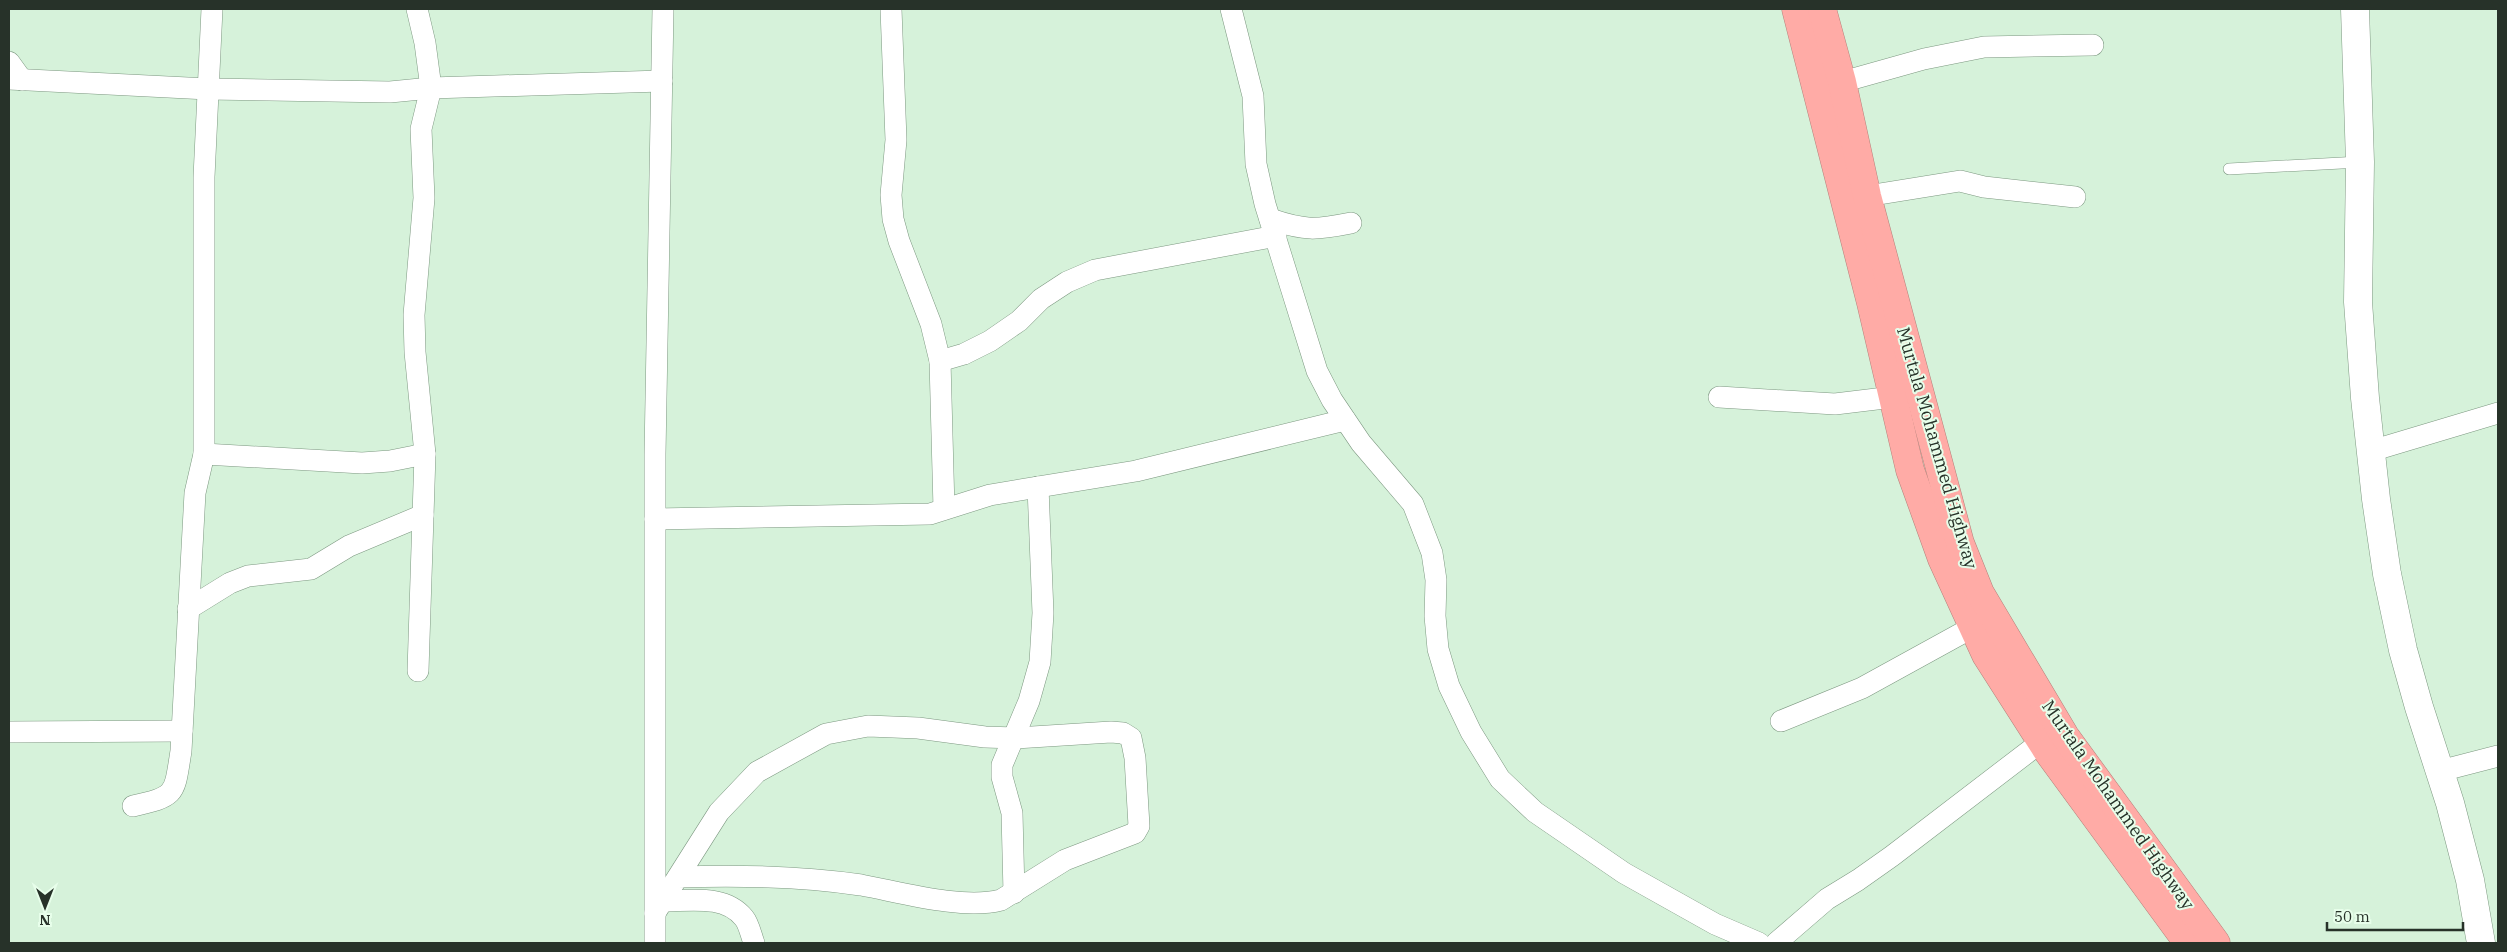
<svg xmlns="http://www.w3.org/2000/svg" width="2507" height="952" font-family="'IBM Plex Serif',serif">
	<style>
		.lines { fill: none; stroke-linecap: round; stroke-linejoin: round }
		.lane-casing { stroke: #7d9881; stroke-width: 12 }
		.street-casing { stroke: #7d9881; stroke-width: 22 }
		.secondary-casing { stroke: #7d9881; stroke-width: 29 }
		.highway-casing { stroke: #b3817a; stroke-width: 29 }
		.lane { stroke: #fff; stroke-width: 11 }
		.street { stroke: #fff; stroke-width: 21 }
		.secondary { stroke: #fff; stroke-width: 28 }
		.highway { stroke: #ffaba6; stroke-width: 28 }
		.labels { text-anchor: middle; stroke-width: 4; stroke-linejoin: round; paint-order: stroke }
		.street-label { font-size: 18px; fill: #273229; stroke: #e7feea }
	</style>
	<rect width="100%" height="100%" fill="#d6f2da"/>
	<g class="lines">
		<g class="lane-casing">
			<path id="lane" d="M2229,169L2360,162"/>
		</g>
		<g class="street-casing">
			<g id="street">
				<path d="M417,9L425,43L431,88L421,129L424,198L414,315L415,352L425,454L418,671"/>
				<path d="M891,9L896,140L891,195L893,219L899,241L931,324L940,361L944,509"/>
				<path d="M1231,9L1253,96L1256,164L1265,204L1317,371L1332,400L1361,443L1413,504L1432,553L1436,580L1435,616L1438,649L1449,686L1471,732L1500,779L1535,812L1624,873L1715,924L1759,943"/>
				<path d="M9,62L22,80"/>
				<path d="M9,79L208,89L390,92L431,88L662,81"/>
				<path d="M1842,82L1924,59L1984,47L2093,45"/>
				<path d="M1867,196L1960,181L1984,187L2075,197"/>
				<path d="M1270,219C1305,231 1316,230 1351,223"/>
				<path d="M940,361L964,354L990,341L1019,321L1041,299L1067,282L1095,270L1276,236"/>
				<path d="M1719,397L1835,404L1893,397"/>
				<path d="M2371,451L2498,413"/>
				<path d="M204,454L362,463L390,461L425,454"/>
				<path d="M655,519L930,514L990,495L1136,471L1345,420"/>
				<path d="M188,609L230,583L248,576L311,569L349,546L423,515"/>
				<path d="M1781,721L1862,688L1973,627"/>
				<path d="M9,732L182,731"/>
				<path d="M2440,771L2498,756"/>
				<path d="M133,806C177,796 174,795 181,751L195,493L204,454V177L212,9"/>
				<path d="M1014,893L1012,813L1002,777V765L1029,701L1040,662L1043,613L1038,487"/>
				<path d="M663,901C690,901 725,894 744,918C749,924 751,935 754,943"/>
				<path d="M655,913L719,812L757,772L826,734L868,726L918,728L985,737L1015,738L1111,732L1123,733L1131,738L1135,758L1139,826L1135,833L1065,860L1001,900C962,910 900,892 861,885C801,876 739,875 678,877"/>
				<path d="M655,943V454L663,9"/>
				<path d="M1776,943L1827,899L1858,880L1892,856L2041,742"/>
			</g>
		</g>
		<g class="secondary-casing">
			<path id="secondary" d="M2355,9L2360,162L2358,302L2365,398L2376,499L2387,574L2403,650L2419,707L2450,803L2470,880L2481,943"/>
		</g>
		<g class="highway-casing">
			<g id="highway">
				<path d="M1796,9L1871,303L1910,470L1942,559L1986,655L2048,752L2188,943"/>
				<path d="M1822,9L1842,82L1867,196L1960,543L1980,593L2065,736L2216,943"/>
			</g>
		</g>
		<use href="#lane" class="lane"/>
		<use href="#street" class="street"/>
		<use href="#secondary" class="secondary"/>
		<use href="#highway" class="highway"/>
	</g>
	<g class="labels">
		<g class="street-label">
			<text transform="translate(1937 448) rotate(74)" y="6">Murtala Mohammed Highway</text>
			<text transform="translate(2118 805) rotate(55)" y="6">Murtala Mohammed Highway</text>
		</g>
	</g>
	<rect width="2507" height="952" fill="none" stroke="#273229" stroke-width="20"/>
	<g transform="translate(45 907) rotate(180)" stroke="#e7feea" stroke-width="4" paint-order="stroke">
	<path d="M0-4L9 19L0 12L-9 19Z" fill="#273229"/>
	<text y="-8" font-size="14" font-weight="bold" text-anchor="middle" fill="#273229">N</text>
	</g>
	<path d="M2327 922v8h136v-8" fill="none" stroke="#273229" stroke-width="2.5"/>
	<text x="2334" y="922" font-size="15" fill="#273229" stroke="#e7feea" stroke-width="4" paint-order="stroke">50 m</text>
</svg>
